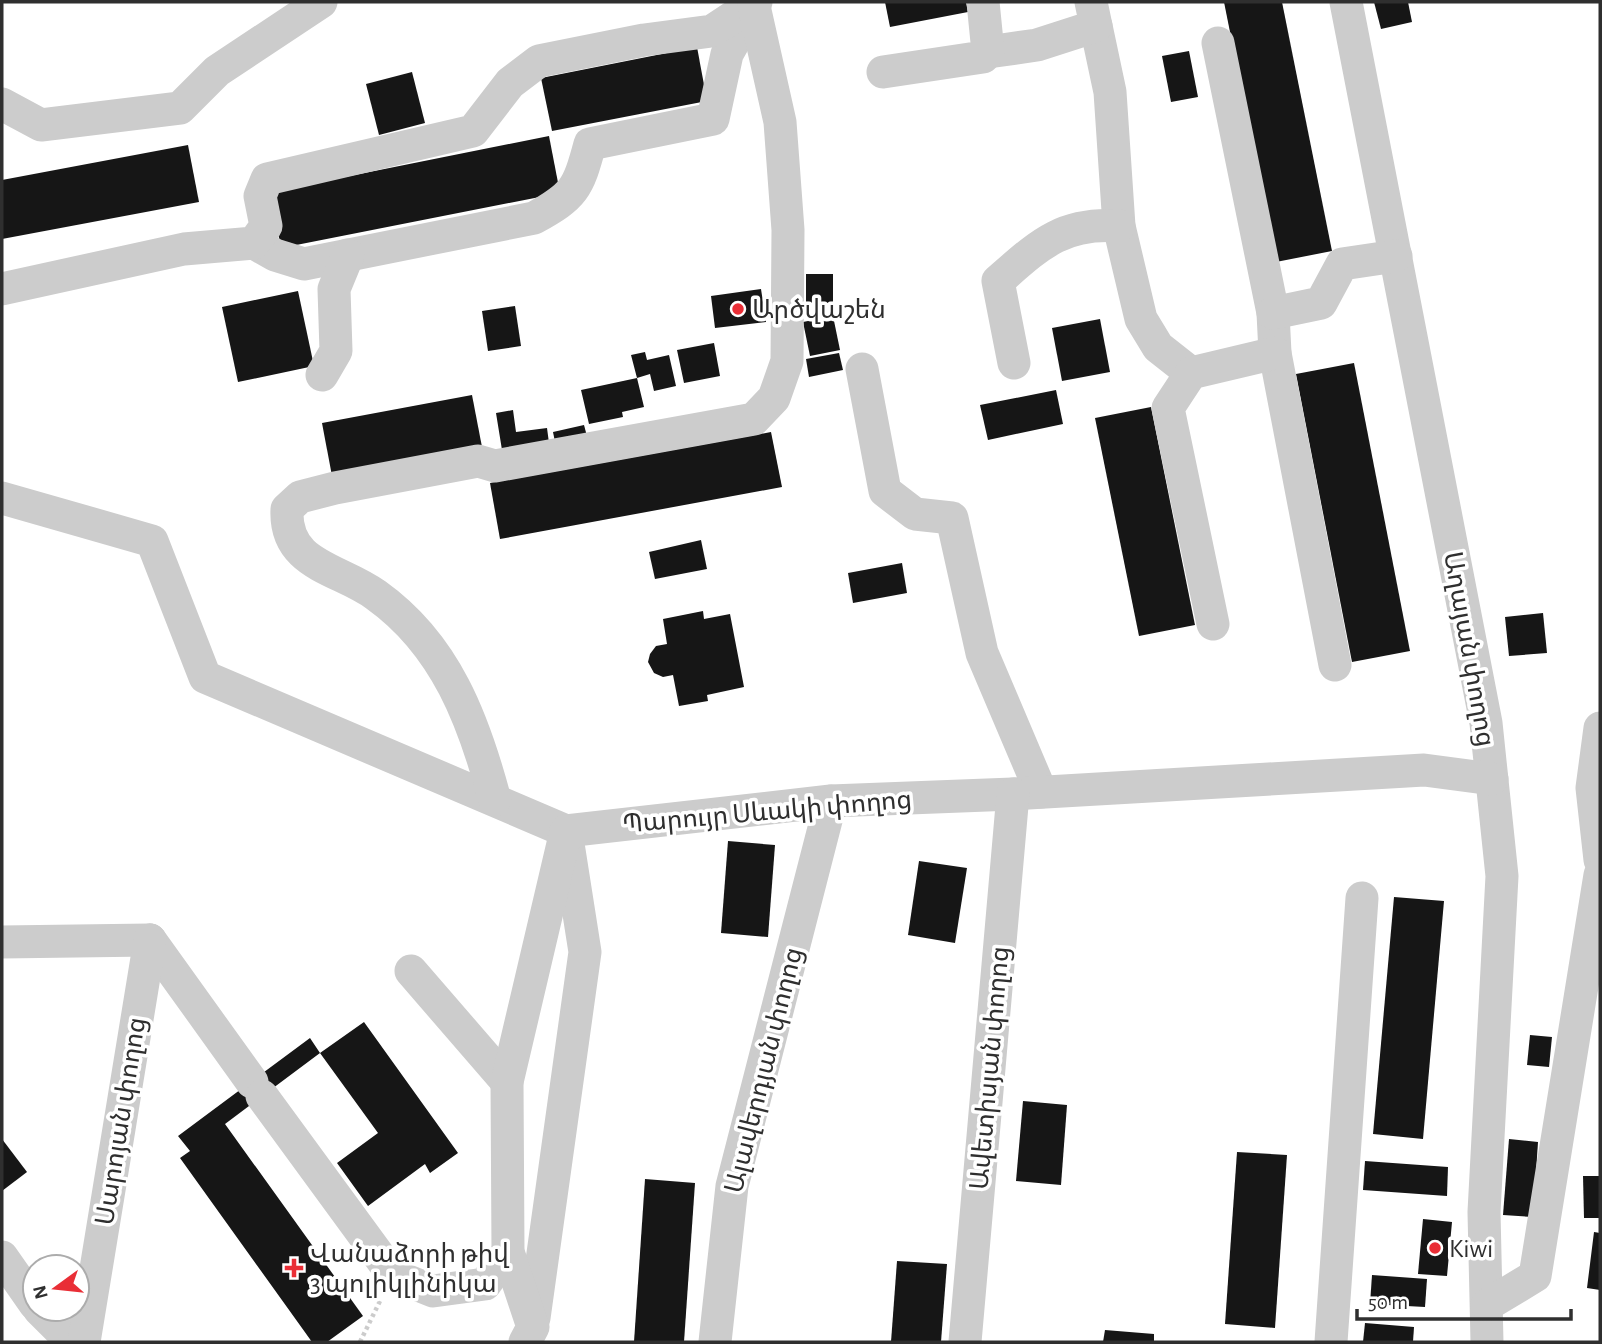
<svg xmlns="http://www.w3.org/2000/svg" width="1602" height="1344" font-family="'Alegreya Sans','Noto Sans Armenian',sans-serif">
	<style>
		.building { fill: #161616 }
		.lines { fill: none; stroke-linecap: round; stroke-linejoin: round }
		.path { stroke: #ccc; stroke-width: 4.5; stroke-dasharray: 3.5 3.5; stroke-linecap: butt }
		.minor { stroke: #ccc; stroke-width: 33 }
		.poi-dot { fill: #e92e36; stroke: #fff; stroke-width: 2.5 }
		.labels { text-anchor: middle; stroke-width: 7; stroke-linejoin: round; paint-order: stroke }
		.poi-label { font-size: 26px; fill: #2f2f2f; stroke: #fff; text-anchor: start }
		.street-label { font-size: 26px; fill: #2f2f2f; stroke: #fff }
	</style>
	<rect width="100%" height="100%" fill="#fff"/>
	<g class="building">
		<path d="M885,2H966L968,12L890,27Z"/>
		<path d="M1224,2H1282L1332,251L1276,262Z"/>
		<path d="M1374,2H1408L1412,22L1381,29Z"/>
		<path d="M697,47L707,101L552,131L541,78Z"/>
		<path d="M1189,51L1198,97L1171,102L1162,56Z"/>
		<path d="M412,72L425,123L379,135L366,84Z"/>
		<path d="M549,136L560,193L281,248L270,192Z"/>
		<path d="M188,145L199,202L2,239V180Z"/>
		<rect x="806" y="274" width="27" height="29"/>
		<path d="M761,289L766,322L715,328L711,296Z"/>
		<path d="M298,291L314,366L238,382L222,307Z"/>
		<path d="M515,306L521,346L488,351L482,311Z"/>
		<path d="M833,316L840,350L810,356L803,322Z"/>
		<path d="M1100,319L1110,372L1062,381L1052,328Z"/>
		<path d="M714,343L720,376L684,383L677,350Z"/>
		<path d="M645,352L647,360L669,355L676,386L654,391L650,374L637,378L631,355Z"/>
		<path d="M839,353L843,370L809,377L806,359Z"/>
		<path d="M1354,363L1410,651L1352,662L1296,374Z"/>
		<path d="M637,378L644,407L622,412L623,417L589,424L581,390Z"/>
		<path d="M1056,390L1063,424L988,440L980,405Z"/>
		<path d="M472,395L482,447L332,476L322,423Z"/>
		<path d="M1151,407L1195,625L1139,636L1095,418Z"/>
		<path d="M513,410L516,432L547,428L549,443L502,450L496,413Z"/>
		<path d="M584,425L588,440L556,447L553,432Z"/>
		<path d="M771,432L782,487L500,539L490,483Z"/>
		<path d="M701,540L707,569L655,579L649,552Z"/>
		<path d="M902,563L907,593L853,603L848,573Z"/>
		<path d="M703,611L704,619L730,614L744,687L707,695L708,701L679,706L673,675L663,677L654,673L648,662L650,654L656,646L667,644L663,619Z"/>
		<path d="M1543,613L1547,653L1509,656L1505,617Z"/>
		<path d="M728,841L775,845L768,937L721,933Z"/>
		<path d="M919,861L967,868L955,943L908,935Z"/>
		<path d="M1394,897L1444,901L1423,1139L1373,1134Z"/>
		<path d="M364,1022L458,1153L430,1173L425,1164L368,1206L337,1163L378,1133L320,1053Z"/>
		<path d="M1530,1035L1552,1037L1549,1067L1527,1065Z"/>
		<path d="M310,1038L320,1053L225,1124L363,1316L327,1342H312L180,1158L190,1151L178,1136Z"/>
		<path d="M1023,1101L1067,1105L1061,1185L1016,1181Z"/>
		<path d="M2,1139L27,1172L2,1191Z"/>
		<path d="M1509,1139L1538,1142L1533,1217L1503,1215Z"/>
		<path d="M1237,1152L1287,1155L1275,1328L1225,1324Z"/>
		<path d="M1365,1161L1448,1167L1447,1196L1363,1190Z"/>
		<path d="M1583,1176H1600V1218H1584Z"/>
		<path d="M645,1179L695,1183L684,1342H634Z"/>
		<path d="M1423,1219L1452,1222L1447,1276L1418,1274Z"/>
		<path d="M1594,1232L1600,1233V1290L1587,1288Z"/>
		<path d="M897,1261L947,1264L941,1342H891Z"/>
		<path d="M1372,1275L1427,1279L1425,1307L1370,1304Z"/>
		<path d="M1365,1323L1414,1327L1413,1342H1363Z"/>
		<path d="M1105,1330L1154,1334V1342H1103Z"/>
	</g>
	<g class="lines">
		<path class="path" d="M360,1342L380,1301"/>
		<g class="minor">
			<path d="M1346,2L1486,723L1502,876L1484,1212L1487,1342"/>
			<path d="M1096,26L1110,92L1119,226L1141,319L1158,347L1191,373"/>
			<path d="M1218,43L1273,313L1275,353L1335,665"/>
			<path d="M988,52L1037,45L1096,26L1091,2"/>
			<path d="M883,72L983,57L988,52L983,2"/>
			<path d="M2,104L41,125L180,108L217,71L321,2"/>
			<path d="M254,243L275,255L304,264L534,218C574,196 578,189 590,144L713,119L727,54L753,8"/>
			<path d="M2,289L184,249L254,243L266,226L260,196L267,179L473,131L510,83L539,61L644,40L712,31L756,2"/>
			<path d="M1273,313L1321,303L1342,264L1396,256"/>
			<path d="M1014,363L998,281C1039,245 1062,222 1119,226"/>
			<path d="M862,369L885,491L915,514L952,518L982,653L1041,792"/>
			<path d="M322,375L336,351L334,289L348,255"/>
			<path d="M2,498L152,541L205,677L566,831L585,952L534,1318"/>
			<path d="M1213,624L1168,408L1191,373L1275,353"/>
			<path d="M1600,728L1592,788L1600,860"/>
			<path d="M495,800C474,721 446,645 376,595C339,568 284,566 287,509L300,497L335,488L478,461L495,466L754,419L774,398L787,361L788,230L780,122L754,6"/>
			<path d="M150,940L252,1082"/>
			<path d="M2,942L150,940"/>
			<path d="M411,971L507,1082"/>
			<path d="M262,1096L393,1275L433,1291L485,1284L508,1252"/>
			<path d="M2,1257L35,1304"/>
			<path d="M1487,1305L1535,1276L1600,875"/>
			<path d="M39,1309L72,1342"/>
			<path d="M84,1342L150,940"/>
			<path d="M525,1342L533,1327L508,1252L507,1082L566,831L831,801L1013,794L1424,770L1492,779"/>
			<path d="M715,1342L732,1186L831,801"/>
			<path d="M965,1342L1013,794"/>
			<path d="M1331,1342L1362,898"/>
		</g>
	</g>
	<g class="poi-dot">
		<circle cx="738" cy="309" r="7"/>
		<circle cx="1435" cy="1248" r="7"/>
		<path d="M290.5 1257.5h7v7h7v7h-7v7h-7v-7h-7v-7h7z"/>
	</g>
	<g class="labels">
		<g class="poi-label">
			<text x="752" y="318">Արծվաշեն</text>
			<text x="1449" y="1257">Kiwi</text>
			<text x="310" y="1262">Վանաձորի թիվ<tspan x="310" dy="30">3 պոլիկլինիկա</tspan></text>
		</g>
		<g class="street-label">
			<text transform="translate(1470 649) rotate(80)" y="9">Աղայան փողոց</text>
			<text transform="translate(767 811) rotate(-5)" y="9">Պարույր Սևակի փողոց</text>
			<text transform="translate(989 1068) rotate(-85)" y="9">Ավետիսյան փողոց</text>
			<text transform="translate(763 1070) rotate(-76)" y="9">Ալավերդյան փողոց</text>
			<text transform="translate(120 1121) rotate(-81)" y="9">Սարոյան փողոց</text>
		</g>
	</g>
	<rect width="1602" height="1344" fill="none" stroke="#2f2f2f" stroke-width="7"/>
	<g transform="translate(56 1288) rotate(255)"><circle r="33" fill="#ffffff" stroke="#acacac" stroke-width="2"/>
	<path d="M0-5L12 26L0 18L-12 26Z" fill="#e92e36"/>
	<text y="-10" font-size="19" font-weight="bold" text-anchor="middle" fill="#2f2f2f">N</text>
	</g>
	<path d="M1357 1309v10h214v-10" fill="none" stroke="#2f2f2f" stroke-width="3.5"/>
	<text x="1368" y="1309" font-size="21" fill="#2f2f2f" stroke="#ffffff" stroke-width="5" paint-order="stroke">50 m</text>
</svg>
